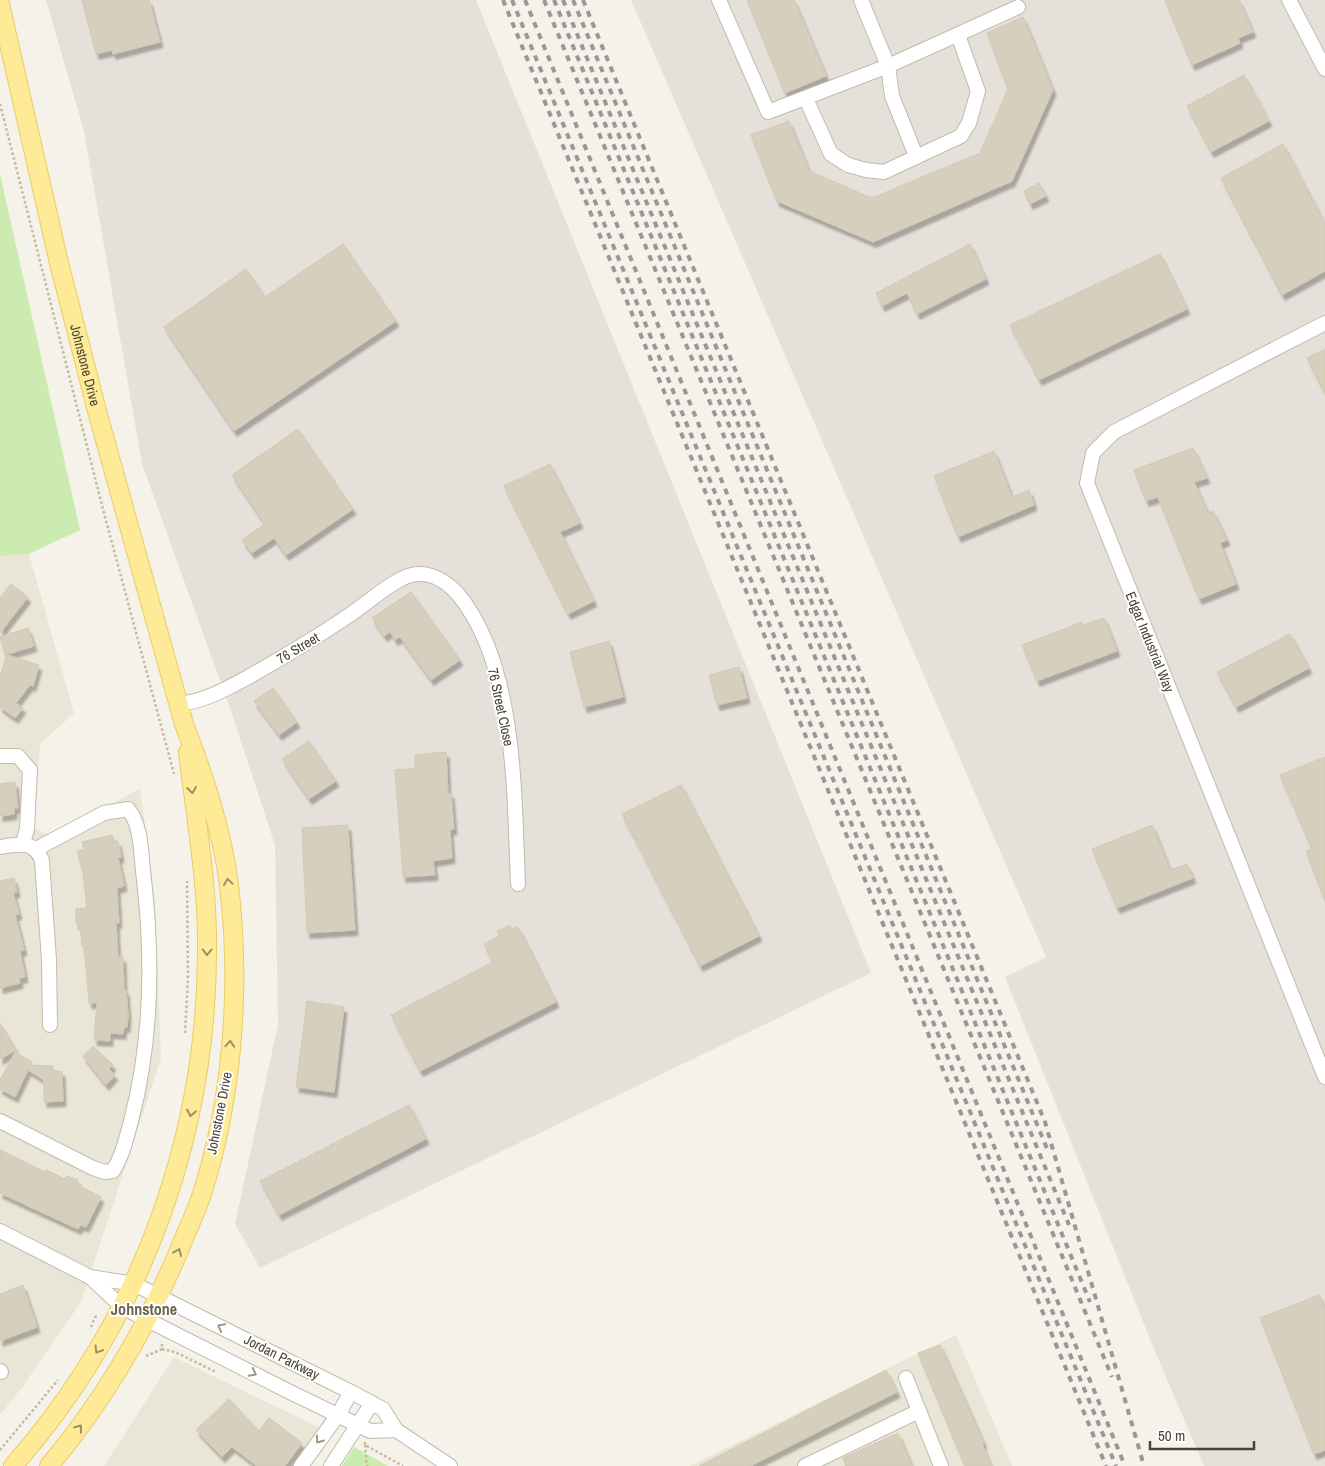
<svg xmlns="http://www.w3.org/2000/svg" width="1325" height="1466" font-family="'Archivo Narrow',sans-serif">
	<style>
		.residential { fill: #e9e5d7 }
		.industrial { fill: #e5e1da }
		.green { fill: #ccebb0 }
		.building { fill: #d7cfbe; stroke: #d3c8b1; filter: url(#shadow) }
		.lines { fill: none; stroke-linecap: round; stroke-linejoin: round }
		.minor-casing { stroke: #c1bbab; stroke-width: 16 }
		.major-casing { stroke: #eacc63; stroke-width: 20 }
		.path { stroke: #c4b99b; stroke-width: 2.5; stroke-dasharray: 2.5 2.5; stroke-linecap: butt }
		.minor { stroke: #fff; stroke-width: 14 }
		.major { stroke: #ffea98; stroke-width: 18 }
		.rail { stroke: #989898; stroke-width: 4; stroke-dasharray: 6 6; stroke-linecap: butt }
		.oneway { stroke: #9b8f63 }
		.oneway2 { stroke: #9b9891 }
		.labels { text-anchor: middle; stroke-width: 4; stroke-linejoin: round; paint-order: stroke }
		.street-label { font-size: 14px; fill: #494437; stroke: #fff }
		.quarter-label { font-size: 16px; font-weight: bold; fill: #6d634d; stroke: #fff }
	</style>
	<defs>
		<filter id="shadow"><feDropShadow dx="3" dy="5.5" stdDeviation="1" flood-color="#0004"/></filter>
	</defs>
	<rect width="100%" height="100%" fill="#f5f2e9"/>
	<g class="residential">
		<path d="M29,554L74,713L40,744L34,828L54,838L140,788L155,901L161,1058L81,1302L23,1386L0,1415V556Z"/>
		<path d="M956,1335L1012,1466H690Z"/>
		<path d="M174,1357L322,1429L294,1466H104Z"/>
	</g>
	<g class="industrial">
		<path d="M46,0H476L871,973L260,1268L235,1224L278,1024L275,845L231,711L142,464L84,131Z"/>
		<path d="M631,0H1325V1466H1204L1154,1349L1005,977L1046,957Z"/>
	</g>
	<g class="green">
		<path d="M0,174L80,530L29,554L0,556Z"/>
		<path d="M354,1447L388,1466H342Z"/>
	</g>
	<g class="building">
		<path d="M82,0H149L160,42L113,54L112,50L96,54Z"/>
		<path d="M747,0H794L826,76L785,93Z"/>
		<path d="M1165,0H1239L1253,32L1238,38L1240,43L1192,65Z"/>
		<path d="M1023,17L1053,90L1012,181L873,242L777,201L751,135L789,121L809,171L872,198L980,153L1008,89L987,33Z"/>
		<path d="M1244,75L1269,121L1211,152L1187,106Z"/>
		<path d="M1283,144L1325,224V271L1282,295L1221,178Z"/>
		<path d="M1039,183L1046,196L1030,204L1024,191Z"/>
		<path d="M343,244L396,321L234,431L164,327L246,269L265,297Z"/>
		<path d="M970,244L986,279L917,314L907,293L882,306L876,293Z"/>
		<path d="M1160,254L1187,309L1039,380L1010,325Z"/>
		<path d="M1325,349V393L1307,358Z"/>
		<path d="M298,429L353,509L286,555L274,538L252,553L242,540L265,524L232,475Z"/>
		<path d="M1193,448L1207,478L1194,482L1208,513L1213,511L1227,540L1220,543L1236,584L1199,599L1158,497L1146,501L1134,470Z"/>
		<path d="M994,451L1012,497L1029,490L1034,505L958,537L934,476Z"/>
		<path d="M550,464L580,523L560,532L594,601L568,614L504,486Z"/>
		<path d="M11,584L28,597L0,633V598Z"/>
		<path d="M411,592L460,660L431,680L400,637L395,640L390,632L384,636L372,618Z"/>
		<path d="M1104,618L1117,651L1037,681L1022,645L1082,622L1083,625Z"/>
		<path d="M28,628L34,646L5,655L0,637Z"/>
		<path d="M1290,634L1309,668L1236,707L1217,672Z"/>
		<path d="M609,641L623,697L584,707L570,652Z"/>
		<path d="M7,655L39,665L33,686L30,685L16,703L23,708L15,718L0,707V676Z"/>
		<path d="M739,667L747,698L717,705L709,675Z"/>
		<path d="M273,688L297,722L279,735L254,701Z"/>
		<path d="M309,741L336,781L309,799L282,759Z"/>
		<path d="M446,752L448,794L451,793L454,829L450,830L452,858L433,861L435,875L403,877L395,770L415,768V755Z"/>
		<path d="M1325,757V898H1324L1306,851L1312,849L1280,775Z"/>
		<path d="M15,782L18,808H14V814L0,816V784Z"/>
		<path d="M681,785L759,936L700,966L622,814Z"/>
		<path d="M348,825L355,930L307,933L302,828Z"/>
		<path d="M1152,825L1170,870L1187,864L1193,878L1117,908L1092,849Z"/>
		<path d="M112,835L114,842L118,841L121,857L118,858L124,886L117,888L119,923H116L118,957H123L124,990H126L128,1015L127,1027H124L123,1034L110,1033V1041L94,1040L97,1003H89L84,945L82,946L80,924H76V909L87,908L83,873L77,851L84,849L82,842Z"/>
		<path d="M14,878L17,892L13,893L19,914L15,915L24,950L20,951L25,977L19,978L20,983L0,988V881Z"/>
		<path d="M510,925L512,929L518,927L556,1002L420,1071L391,1015L493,962L484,944L499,936L497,931Z"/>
		<path d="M307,1001L344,1007L334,1092L296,1087Z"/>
		<path d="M0,1023L16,1050L0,1059Z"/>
		<path d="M93,1046L113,1065L109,1069L115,1075L106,1085L83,1056Z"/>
		<path d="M15,1052L32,1062L31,1065L53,1066V1072L62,1071L63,1101L44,1102V1080L28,1070L15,1097L0,1089V1080Z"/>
		<path d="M409,1105L426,1139L279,1215L260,1181Z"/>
		<path d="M0,1150L45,1172L46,1170L65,1179L67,1176L78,1180L76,1184L101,1197L86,1227L81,1225L78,1229L0,1193Z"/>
		<path d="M23,1285L37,1327L0,1341V1294Z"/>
		<path d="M1319,1295L1325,1309V1450L1314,1454L1260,1318Z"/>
		<path d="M940,1345L984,1443L982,1444L991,1466H965L918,1353Z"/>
		<path d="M886,1370L897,1392L750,1466H699Z"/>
		<path d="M229,1399L259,1431L269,1418L302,1443L285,1466H257L232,1447L222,1457L196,1430Z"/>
		<path d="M898,1433L912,1466H846L843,1458Z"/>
	</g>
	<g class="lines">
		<g class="minor-casing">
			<g id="minor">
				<path d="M719,0L768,112L888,66L1018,7"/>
				<path d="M861,0L888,66L892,96L916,156"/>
				<path d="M1289,0L1325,69"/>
				<path d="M806,99L831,154L848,165L866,170L884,172L961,136L969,123L978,91L958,35"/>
				<path d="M1325,323L1114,432L1093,453L1087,483L1325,1077"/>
				<path d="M179,704C206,701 228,688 252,675C285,656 317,637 348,616C366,604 382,589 401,579C422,568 442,577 457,593C517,664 514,796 518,884"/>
				<path d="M0,756H18L30,770L27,829L23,843"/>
				<path d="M0,847C18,844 35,840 42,861L49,960L50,1025"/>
				<path d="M0,1121L93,1168L105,1172L113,1171C123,1155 126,1139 131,1121C152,1041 153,952 143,871C141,851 141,824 128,809L104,813L36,849"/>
				<path d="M0,1231L90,1277L134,1284L351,1392L383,1409L396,1430L450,1466"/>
				<path d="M90,1277L122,1307L290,1392L370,1431L396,1430"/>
				<path d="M0,1371L1,1372"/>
				<path d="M906,1378L941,1466"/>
				<path d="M301,1466L338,1415L351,1392"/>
				<path d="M331,1466L372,1403"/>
				<path d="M805,1466L919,1411"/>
			</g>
		</g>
		<g class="major-casing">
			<g id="major">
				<path id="s1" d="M0,4L59,263L97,411L184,724C204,776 222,830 229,885C241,987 233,1099 201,1197C195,1214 187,1231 180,1248C147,1328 104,1400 49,1466"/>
				<path d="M13,1466C143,1318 210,1132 207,935C206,874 195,813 188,752"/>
			</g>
		</g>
		<g class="path">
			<path d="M0,104L104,513L174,774"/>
			<path d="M185,1033L188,977L187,881"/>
			<path d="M91,1327L95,1317L99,1316"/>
			<path d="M162,1349L175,1352L216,1372"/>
			<path d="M146,1356L162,1349V1343"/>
			<path d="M365,1442V1445L403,1466"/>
			<path d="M365,1445L367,1466"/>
			<path d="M0,1450L58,1380"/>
		</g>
		<use href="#minor" class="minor"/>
		<use href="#major" class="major"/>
		<g class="rail">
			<path d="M503,0L1106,1466"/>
			<path d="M512,0L1116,1466"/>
			<path d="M525,0L1125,1466"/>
			<path d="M544,0L1112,1377"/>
			<path d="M554,0L1090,1302"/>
			<path d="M563,0L1069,1225"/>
			<path d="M573,0L1048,1151"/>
			<path d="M583,0L1045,1122L1144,1466"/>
		</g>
	</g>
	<defs><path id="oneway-chevron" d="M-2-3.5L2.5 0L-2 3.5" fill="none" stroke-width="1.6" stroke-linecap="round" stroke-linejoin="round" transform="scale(1.25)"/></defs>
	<g class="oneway">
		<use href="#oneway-chevron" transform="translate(192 790) rotate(83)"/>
		<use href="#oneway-chevron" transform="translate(228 882) rotate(-98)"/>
		<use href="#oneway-chevron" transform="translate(207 952) rotate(91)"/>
		<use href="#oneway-chevron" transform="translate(230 1044) rotate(-86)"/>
		<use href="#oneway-chevron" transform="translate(191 1113) rotate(101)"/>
		<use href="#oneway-chevron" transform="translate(178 1252) rotate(-67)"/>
		<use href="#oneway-chevron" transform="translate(98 1350) rotate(121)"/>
		<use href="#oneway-chevron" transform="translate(79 1428) rotate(-53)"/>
	</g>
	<g class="oneway2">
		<use href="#oneway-chevron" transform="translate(221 1327) rotate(-153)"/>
		<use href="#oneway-chevron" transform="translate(253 1373) rotate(27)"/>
		<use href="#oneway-chevron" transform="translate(319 1440) rotate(126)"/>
	</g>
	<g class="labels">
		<g class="street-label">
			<text dy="5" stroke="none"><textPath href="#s1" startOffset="371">Johnstone Drive</textPath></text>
			<text transform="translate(1150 642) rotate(68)" y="5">Edgar Industrial Way</text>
			<text transform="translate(298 648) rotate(-31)" y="5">76 Street</text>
			<text transform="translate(501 707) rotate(78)" y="5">76 Street Close</text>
			<text transform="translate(219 1113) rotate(-79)" y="5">Johnstone Drive</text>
			<text transform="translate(282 1357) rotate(27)" y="5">Jordan Parkway</text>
		</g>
		<g class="quarter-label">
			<text x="144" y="1315">Johnstone</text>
		</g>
	</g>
	<path d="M1150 1441v8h104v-8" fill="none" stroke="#494437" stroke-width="2.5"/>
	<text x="1158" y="1441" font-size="15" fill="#494437" stroke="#ffffff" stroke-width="4" paint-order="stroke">50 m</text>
</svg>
